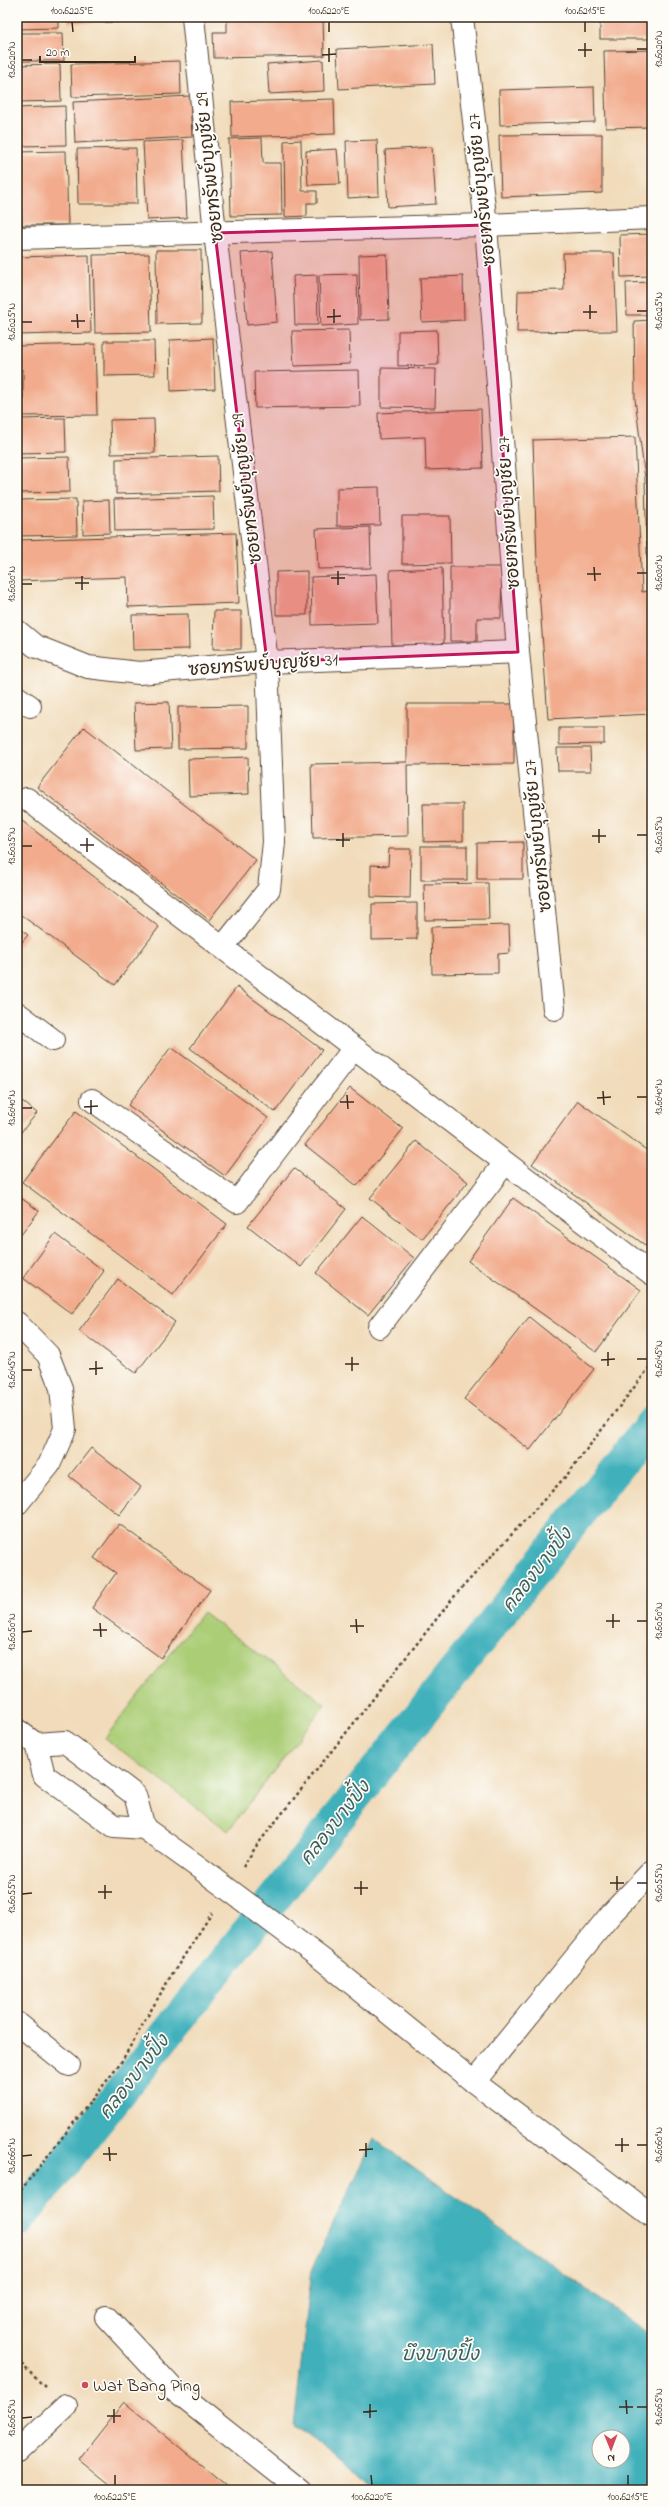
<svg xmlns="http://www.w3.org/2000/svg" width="669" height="2507" font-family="'Indie Flower','Playpen Sans Thai',sans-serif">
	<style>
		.green { fill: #abcd76; stroke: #737c4a }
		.water { fill: #40b0bb; stroke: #3e6d6c; fill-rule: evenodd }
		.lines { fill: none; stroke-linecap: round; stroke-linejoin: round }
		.canal { stroke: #40b0bb; stroke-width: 33 }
		.building { fill: #f2ac8d }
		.minor-casing { stroke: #564535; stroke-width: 24 }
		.path { stroke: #564535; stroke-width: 2.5; stroke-dasharray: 3 3; stroke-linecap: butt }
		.minor { stroke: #fff; stroke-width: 22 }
		.marked { fill: #c2185b; fill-opacity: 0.2; stroke: #c2185b; stroke-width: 3; stroke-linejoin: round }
		.ticks { fill: none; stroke: #3b2a1e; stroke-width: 1.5 }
		.poi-dot { fill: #d1495b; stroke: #fdfcf7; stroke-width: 1.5 }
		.labels { text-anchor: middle; stroke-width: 3.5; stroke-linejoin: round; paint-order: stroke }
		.street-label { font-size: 18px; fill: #3b2a1e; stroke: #fdfcf7 }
		.poi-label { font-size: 18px; fill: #3b2a1e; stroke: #fdfcf7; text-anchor: start }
		.water-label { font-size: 19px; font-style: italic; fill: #3d605d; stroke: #fdfcf7 }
		.neatline { fill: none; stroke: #3b2a1e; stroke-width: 1.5 }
		.ticks-label { font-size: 10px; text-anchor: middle; fill: #3b2a1e }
	</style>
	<rect width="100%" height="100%" fill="#fdfcf7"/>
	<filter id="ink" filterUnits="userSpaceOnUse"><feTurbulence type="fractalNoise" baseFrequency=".025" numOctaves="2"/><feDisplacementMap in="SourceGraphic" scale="8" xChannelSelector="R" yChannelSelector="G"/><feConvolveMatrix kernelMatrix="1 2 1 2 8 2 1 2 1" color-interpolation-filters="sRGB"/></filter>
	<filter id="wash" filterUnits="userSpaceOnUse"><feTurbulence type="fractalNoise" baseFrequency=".012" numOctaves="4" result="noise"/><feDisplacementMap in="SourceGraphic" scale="16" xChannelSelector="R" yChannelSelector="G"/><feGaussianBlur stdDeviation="0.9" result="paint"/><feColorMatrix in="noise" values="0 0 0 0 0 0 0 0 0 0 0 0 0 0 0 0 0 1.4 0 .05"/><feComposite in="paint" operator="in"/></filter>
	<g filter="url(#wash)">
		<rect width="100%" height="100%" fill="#f1dbba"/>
		<path class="green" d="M203,1612L325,1704L228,1831L105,1738Z"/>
		<path class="water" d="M374,2139L652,2336V2490H381L294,2426L312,2268ZM599,2437H623V2461H599Z"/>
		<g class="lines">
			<path class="canal" d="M17,2222L652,1423"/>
		</g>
		<g id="blocks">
			<g class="building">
				<path d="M17,17H59V28L17,29Z"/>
				<path d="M68,17H120L121,22L68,23Z"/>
				<path d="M227,17H323L324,56L214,58L213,32H227Z"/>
				<rect x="600" y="17" width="52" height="22"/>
				<path d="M17,33H63L64,61H17Z"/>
				<path d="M433,44L435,84L339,89L337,49Z"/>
				<path d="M652,50V127L606,128L604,51Z"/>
				<path d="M323,60L324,91L269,94L267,64Z"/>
				<path d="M180,61L181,94L72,97L71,64Z"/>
				<path d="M60,64L61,101L17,102V65Z"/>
				<path d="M594,87L595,122L500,125L499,90Z"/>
				<path d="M190,96L192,137L75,143L73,102Z"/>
				<path d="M334,99L335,134L232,137L231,102Z"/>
				<path d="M65,106L66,145L19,146L17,108Z"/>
				<path d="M602,134V193L501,197L499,135Z"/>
				<path d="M262,138L263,163H281L282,215L231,216L229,139Z"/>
				<path d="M183,140L187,218L147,220L143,142Z"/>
				<path d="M301,140L302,191H317V203H307V216L285,217L284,141Z"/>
				<path d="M377,140L379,196L348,198L346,141Z"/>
				<path d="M432,147L436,204L388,207L385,150Z"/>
				<path d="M136,148L137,204H78L77,149Z"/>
				<path d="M337,149L340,184L308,185L306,151Z"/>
				<path d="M66,151L68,225H22L21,198H17V152Z"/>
				<path d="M652,234V276L621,277L620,235Z"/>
				<path d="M156,250H201L202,323L157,324Z"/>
				<path d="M272,251L277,322L247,325L241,253Z"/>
				<path d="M563,253H614L617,331L517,332L518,291L564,290Z"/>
				<path d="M149,254L151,332L95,333L93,255Z"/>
				<path d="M387,254L389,319L360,320L359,255Z"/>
				<path d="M89,255L91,333L17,335V257Z"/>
				<path d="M357,274L358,324L321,326L319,275Z"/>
				<path d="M317,275L318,325H295L293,276Z"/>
				<path d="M463,276L464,320L422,322L420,278Z"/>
				<path d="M652,282V315H627L626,283Z"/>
				<path d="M652,320V558H647L645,479L635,399L634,321Z"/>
				<path d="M349,330L350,364L294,366L292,331Z"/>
				<path d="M437,330L438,365L398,366V331Z"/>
				<path d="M213,338L215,389L171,391L170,340Z"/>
				<path d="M104,341H154L155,375L104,376Z"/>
				<path d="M95,344L97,415L23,416V370H17V346Z"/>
				<path d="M381,368L436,369L435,408L381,407Z"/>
				<path d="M359,370L360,406L255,408L254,372Z"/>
				<path d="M481,409L483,468L426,470L425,437L379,439L378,413Z"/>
				<path d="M65,418L66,452L17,453V419Z"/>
				<path d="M154,419L155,453L111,454L110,420Z"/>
				<path d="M635,437L642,592L650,591L652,714L548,719L537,561L533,440Z"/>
				<path d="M218,456L219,491L116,494V459Z"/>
				<path d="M69,457L70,492L17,493V458Z"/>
				<path d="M379,487L380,525L337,526V488Z"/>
				<path d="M213,496L214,529L115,531L114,499Z"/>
				<path d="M76,499L77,535L17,536V500Z"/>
				<path d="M109,500L110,533L83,534L82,501Z"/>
				<path d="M402,516H450L451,563L402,564Z"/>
				<path d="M370,527L371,568L318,569L316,529Z"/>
				<path d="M236,533L239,603L128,607L127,577L17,581V540Z"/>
				<path d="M450,567H502L501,618H477V641H450Z"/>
				<path d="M442,568L444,645H392L390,570Z"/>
				<path d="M307,571V615H276V572Z"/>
				<path d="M376,574L378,623L312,625L311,577Z"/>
				<path d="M214,611H241V649H213Z"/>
				<path d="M188,614L189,649L133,650L132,615Z"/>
				<path d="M169,702L171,749L136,750L134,703Z"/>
				<path d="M407,704H514V764L407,765L408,836L313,838L311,764L407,762Z"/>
				<path d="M248,706V748L178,749V707Z"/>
				<path d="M84,727L256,860L209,920L37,787Z"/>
				<path d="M559,728H604V744L559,745Z"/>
				<path d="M557,748H590L591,771H558Z"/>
				<path d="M248,757L249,794L189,796L188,759Z"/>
				<path d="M423,804H463V841L424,842Z"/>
				<path d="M17,817L159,927L115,985L17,912Z"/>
				<path d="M523,842V879H477V843Z"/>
				<rect x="421" y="846" width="46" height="34"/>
				<path d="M389,849H411L410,898L371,897V865L388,866Z"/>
				<path d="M488,883L489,919L425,920L424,884Z"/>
				<path d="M417,903V939L372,940V904Z"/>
				<path d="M509,925L510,953L498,954V973L432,974L431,927Z"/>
				<path d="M17,926L28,935L17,948Z"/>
				<path d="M237,987L322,1050L275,1112L190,1048Z"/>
				<path d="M171,1047L268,1118L225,1176L128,1105Z"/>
				<path d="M350,1088L403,1129L357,1186L305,1145Z"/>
				<path d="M17,1097L37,1113L17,1137Z"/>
				<path d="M578,1101L652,1154V1250L532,1164Z"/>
				<path d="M76,1111L227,1224L173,1295L22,1182Z"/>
				<path d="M416,1141L468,1182L422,1239L370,1198Z"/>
				<path d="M294,1168L346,1209L301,1267L248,1226Z"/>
				<path d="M17,1195L39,1211L17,1240Z"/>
				<path d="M513,1198L641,1290L596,1352L468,1261Z"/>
				<path d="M362,1216L414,1258L368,1315L316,1273Z"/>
				<path d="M55,1234L104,1271L72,1314L23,1278Z"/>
				<path d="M118,1279L175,1322L136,1373L79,1331Z"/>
				<path d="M529,1317L594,1369L530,1450L464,1399Z"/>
				<path d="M91,1448L141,1487L119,1515L69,1476Z"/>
				<path d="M119,1524L210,1590L161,1658L92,1608L116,1573L94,1558Z"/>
				<path d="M124,2402L232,2490H117L79,2459Z"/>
			</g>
		</g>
	</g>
	<g filter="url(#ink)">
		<use href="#blocks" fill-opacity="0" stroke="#564535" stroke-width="1"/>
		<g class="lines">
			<g class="minor-casing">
				<g id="minor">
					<path d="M193,17L215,233L267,662L274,842L269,889L223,947"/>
					<path d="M462,17L486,225L518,652L554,1009"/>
					<path d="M17,238L486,225L652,218"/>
					<path d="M17,631L35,646L88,667L139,673L267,662L518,652"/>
					<path d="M17,697L30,706"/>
					<path d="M27,799L652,1274"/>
					<path d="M17,1013L53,1040"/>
					<path d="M92,1100L237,1202L354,1048"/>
					<path d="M17,1323L48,1355L61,1388L65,1429L49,1465L17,1504"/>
					<path d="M379,1327L505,1163"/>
					<path d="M17,1730L36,1744L44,1775L114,1826L144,1828L197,1866L323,1960L474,2082L652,2216"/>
					<path d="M36,1744L65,1742L135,1795L144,1828"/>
					<path d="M17,2023L69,2065"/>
					<path d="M474,2082L611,1914L652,1871"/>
					<path d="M106,2317L175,2391L300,2490"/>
					<path d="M17,2452L66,2406"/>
				</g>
			</g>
			<g class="path">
				<path d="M243,1867L257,1845L458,1592L567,1475L652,1364"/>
				<path d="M17,2195L120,2064L169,1979L212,1913"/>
				<path d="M17,2360L45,2387"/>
			</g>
			<use href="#minor" class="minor"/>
		</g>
	</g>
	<path class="marked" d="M486,225L518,652L267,662L215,233Z"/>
	<path class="ticks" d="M72,22L73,32M329,22V32M585,22V32M585,43V57M329,48V62M637,49H647M578,50H592M322,55L336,54M22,60H32M590,305V319M334,309V323M637,311H647M583,312H597M77,314L78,328M327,317L341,316M71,321H85M22,322H32M594,567L595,581M338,571V585M637,573H647M587,574H601M82,576V590M331,578H345M75,583H89M22,584H32M599,829V843M343,833V847M637,835H647M592,836H606M87,838V852M336,840H350M80,845H94M22,846H32M603,1091L604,1105M347,1095L348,1109M637,1097H647M597,1098L611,1097M91,1100V1114M340,1102H354M84,1107L98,1106M22,1108H32M608,1352V1366M352,1357V1371M637,1359H647M601,1360L615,1359M96,1361V1375M345,1364H359M89,1369L103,1368M22,1370H32M613,1614V1628M356,1619L357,1633M606,1621H620M637,1621H647M100,1623L101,1637M350,1626H364M93,1630H107M22,1632L32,1631M617,1876V1890M361,1881V1895M610,1883H624M637,1883H647M105,1885V1899M354,1888H368M98,1892H112M22,1894L32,1893M622,2138V2152M366,2143V2157M615,2145H629M637,2145H647M109,2147L110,2161M359,2150L373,2149M103,2154H117M22,2156L32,2155M626,2400L627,2414M370,2404V2418M619,2407H633M637,2407H647M114,2409V2423M363,2412L377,2411M107,2416H121M22,2418L32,2417M115,2475V2485M371,2475L372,2485M628,2475V2485"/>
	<circle class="poi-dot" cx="85" cy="2385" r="4"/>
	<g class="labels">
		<g class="street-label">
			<text transform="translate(209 168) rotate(-96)" y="6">ซอยทรัพย์บุญชัย 29</text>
			<text transform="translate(481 190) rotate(-96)" y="6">ซอยทรัพย์บุญชัย 27</text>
			<text transform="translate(246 489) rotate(-97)" y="6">ซอยทรัพย์บุญชัย 29</text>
			<text transform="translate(508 513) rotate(-94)" y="6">ซอยทรัพย์บุญชัย 27</text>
			<text transform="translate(263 664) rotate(-4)" y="6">ซอยทรัพย์บุญชัย 31</text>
			<text transform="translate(537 836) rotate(-96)" y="6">ซอยทรัพย์บุญชัย 27</text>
		</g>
		<g class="poi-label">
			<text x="93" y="2391">Wat Bang Ping</text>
		</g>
		<g class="water-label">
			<text transform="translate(536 1569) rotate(-52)" y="7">คลองบางปิ้ง</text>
			<text transform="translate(334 1822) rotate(-52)" y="7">คลองบางปิ้ง</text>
			<text transform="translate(133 2076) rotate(-52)" y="7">คลองบางปิ้ง</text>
			<text x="440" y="2360">บึงบางปิ้ง</text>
		</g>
	</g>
	<rect width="669" height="2507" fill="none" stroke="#fdfcf7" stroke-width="44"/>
	<g transform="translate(611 2449) rotate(179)"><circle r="19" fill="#fdfcf7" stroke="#afa8a0"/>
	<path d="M0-3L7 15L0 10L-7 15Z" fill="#d1495b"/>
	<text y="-6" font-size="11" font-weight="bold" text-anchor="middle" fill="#3b2a1e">N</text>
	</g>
	<path d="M40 56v6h95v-6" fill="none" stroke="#3b2a1e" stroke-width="2"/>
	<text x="46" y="56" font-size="12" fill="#3b2a1e" stroke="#fdfcf7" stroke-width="3" paint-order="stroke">20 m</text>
	<rect x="22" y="22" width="625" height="2463" class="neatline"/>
	<g class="ticks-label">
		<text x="72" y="14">100.6225°E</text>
		<text x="329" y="14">100.6220°E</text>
		<text x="585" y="14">100.6215°E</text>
		<text transform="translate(658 49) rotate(-90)" y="4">13.6020°N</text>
		<text transform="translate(11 60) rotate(-90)" y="4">13.6020°N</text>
		<text transform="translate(658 311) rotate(-90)" y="4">13.6025°N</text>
		<text transform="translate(11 322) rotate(-90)" y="4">13.6025°N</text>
		<text transform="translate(658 573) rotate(-90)" y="4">13.6030°N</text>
		<text transform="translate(11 584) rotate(-90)" y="4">13.6030°N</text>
		<text transform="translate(658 835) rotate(-90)" y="4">13.6035°N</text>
		<text transform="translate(11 846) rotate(-90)" y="4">13.6035°N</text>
		<text transform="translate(658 1097) rotate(-90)" y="4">13.6040°N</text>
		<text transform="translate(11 1108) rotate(-90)" y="4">13.6040°N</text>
		<text transform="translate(658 1359) rotate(-90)" y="4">13.6045°N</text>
		<text transform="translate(11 1370) rotate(-90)" y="4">13.6045°N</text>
		<text transform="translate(658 1621) rotate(-90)" y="4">13.6050°N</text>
		<text transform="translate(11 1632) rotate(-90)" y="4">13.6050°N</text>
		<text transform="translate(658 1883) rotate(-90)" y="4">13.6055°N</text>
		<text transform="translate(11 1894) rotate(-90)" y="4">13.6055°N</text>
		<text transform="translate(658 2145) rotate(-90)" y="4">13.6060°N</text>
		<text transform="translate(11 2156) rotate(-90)" y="4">13.6060°N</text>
		<text transform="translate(658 2407) rotate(-90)" y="4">13.6065°N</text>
		<text transform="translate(11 2418) rotate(-90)" y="4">13.6065°N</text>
		<text x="115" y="2500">100.6225°E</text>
		<text x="372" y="2500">100.6220°E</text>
		<text x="628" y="2500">100.6215°E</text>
	</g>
</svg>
